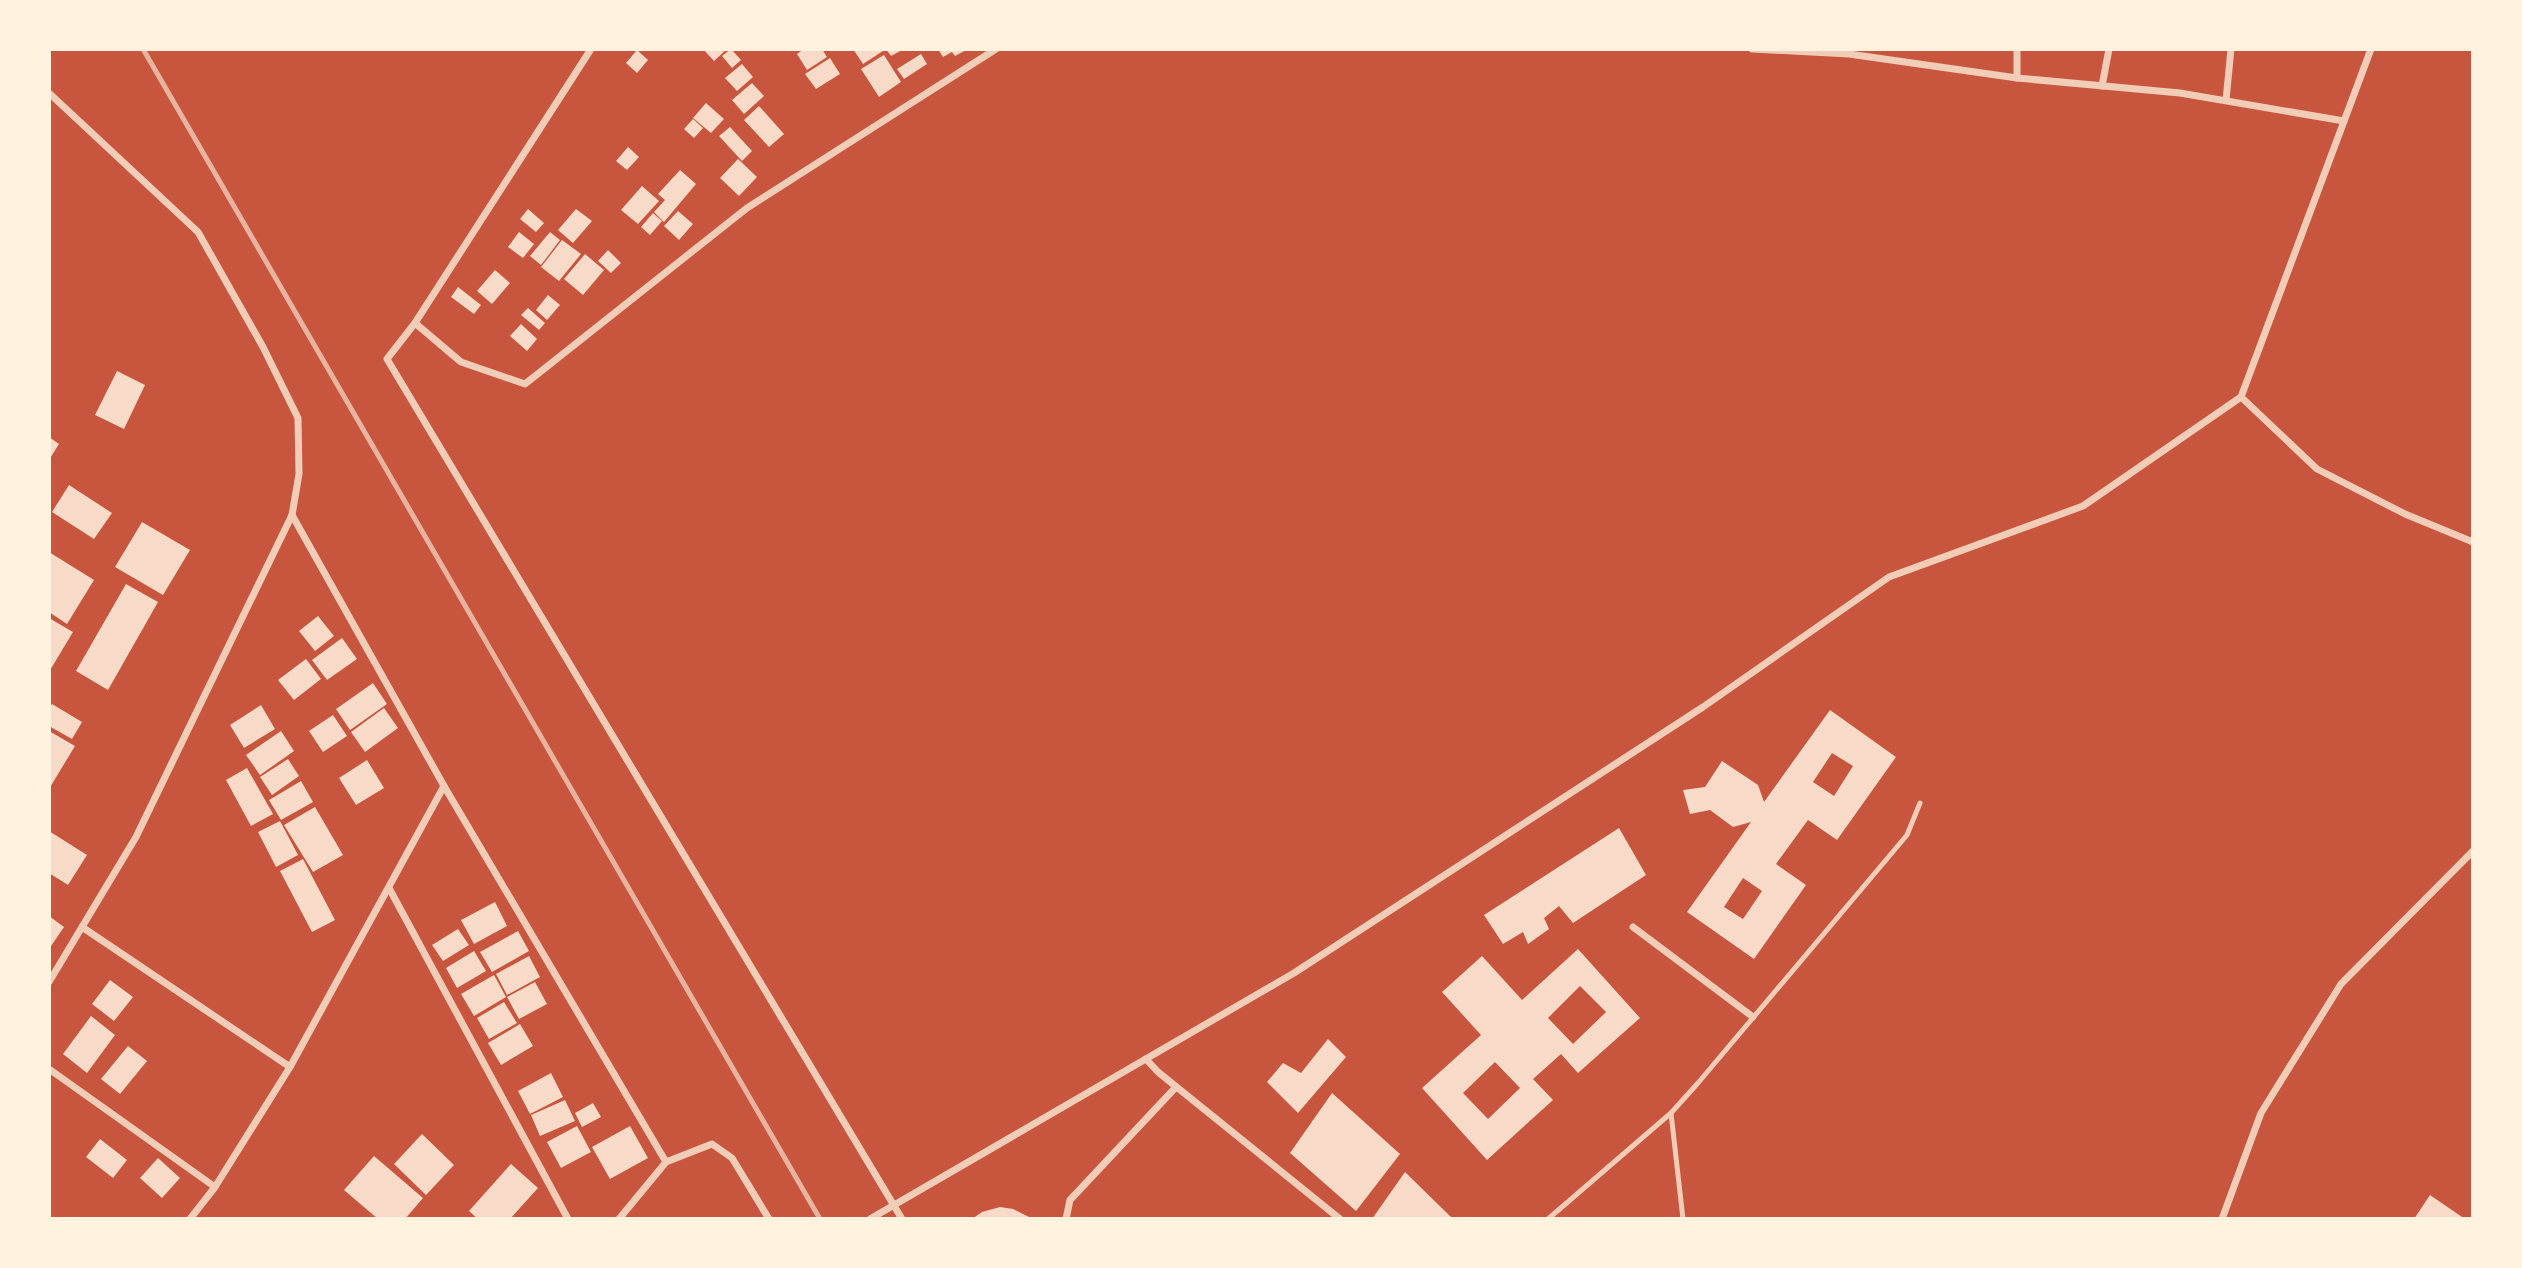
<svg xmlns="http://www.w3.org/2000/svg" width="2522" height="1268" font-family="'Varela Round',sans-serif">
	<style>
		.building { fill: #f7dbc8; fill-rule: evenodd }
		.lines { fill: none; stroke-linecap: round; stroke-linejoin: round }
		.service { stroke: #f1ccb7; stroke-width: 5 }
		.minor { stroke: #f1ccb7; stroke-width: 7 }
		.rail { stroke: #e9b49f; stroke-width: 5 }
	</style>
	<rect width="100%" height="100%" fill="#c8553d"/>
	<g class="building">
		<path d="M703,49H727L714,61Z"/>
		<path d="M731,49L741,60L732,68L722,56Z"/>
		<path d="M804,49H822L827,57L807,70L797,54Z"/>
		<path d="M853,49H886L863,64Z"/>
		<path d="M886,49H904L891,56Z"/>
		<path d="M938,49H968L955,56L952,52L943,57Z"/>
		<path d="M637,50L648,60L637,73L626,63Z"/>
		<path d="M921,54L927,64L904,79L897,69Z"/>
		<path d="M884,55L901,82L879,97L861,69Z"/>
		<path d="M830,58L840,74L816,89L805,74Z"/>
		<path d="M742,64L753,77L737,91L725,78Z"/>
		<path d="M752,83L764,96L744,114L732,100Z"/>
		<path d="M706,103L724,119L711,133L693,118Z"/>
		<path d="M759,106L784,134L769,147L744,120Z"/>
		<path d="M693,119L703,128L694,138L684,129Z"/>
		<path d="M730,127L752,151L742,161L719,136Z"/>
		<path d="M628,147L639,157L627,170L616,161Z"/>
		<path d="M738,159L757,177L739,196L720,178Z"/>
		<path d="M680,170L696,184L664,222L654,212L665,200L658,194Z"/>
		<path d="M642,186L659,201L638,224L621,210Z"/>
		<path d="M528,209L544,223L536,232L520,219Z"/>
		<path d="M576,209L592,221L573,243L558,230Z"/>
		<path d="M678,211L693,224L679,240L664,226Z"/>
		<path d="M653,213L662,221L650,235L641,227Z"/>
		<path d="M519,232L534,244L523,258L508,247Z"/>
		<path d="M550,232L560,240L541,265L530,256Z"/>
		<path d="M562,240L581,254L559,281L541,267Z"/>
		<path d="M608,250L621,263L611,273L598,261Z"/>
		<path d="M585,254L604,270L583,295L564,279Z"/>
		<path d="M495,270L510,283L492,304L477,291Z"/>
		<path d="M458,287L481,305L474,314L451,297Z"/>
		<path d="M548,295L560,305L547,320L536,310Z"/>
		<path d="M528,308L545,323L539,330L521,315Z"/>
		<path d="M521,324L537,339L527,351L510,336Z"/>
		<path d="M117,371L145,385L124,429L95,415Z"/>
		<path d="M49,437L59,444L49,460Z"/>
		<path d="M69,485L112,513L94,539L52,512Z"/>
		<path d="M142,522L190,550L163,595L115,567Z"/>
		<path d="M49,552L94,580L67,624L49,612Z"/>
		<path d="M126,584L158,602L108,690L76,671Z"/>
		<path d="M318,616L334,636L315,651L299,631Z"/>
		<path d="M49,618L73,632L49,672Z"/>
		<path d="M342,638L357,659L327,680L312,660Z"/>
		<path d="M306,659L321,679L294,700L278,680Z"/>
		<path d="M373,683L387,704L350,730L336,709Z"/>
		<path d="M52,704L82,722L72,739L49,726V708Z"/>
		<path d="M261,705L275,729L244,748L230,725Z"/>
		<path d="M384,708L398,728L365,752L351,732Z"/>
		<path d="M1830,710L1896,757L1837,840L1808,820L1776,864L1806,885L1754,959L1687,912L1751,822L1733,827L1710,810L1690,814L1683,790L1705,787L1722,761L1758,785L1764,802ZM1832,753L1853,766L1834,796L1813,782ZM1743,878L1762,891L1743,919L1724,907Z"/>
		<path d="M333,715L347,736L323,752L309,731Z"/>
		<path d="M49,731L75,746L49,789Z"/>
		<path d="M281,731L294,751L260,775L246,755Z"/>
		<path d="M288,759L299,776L272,795L260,777Z"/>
		<path d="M367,760L384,788L356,805L339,778Z"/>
		<path d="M247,768L273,814L251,826L226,780Z"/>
		<path d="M301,781L313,802L281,820L269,800Z"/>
		<path d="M315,807L343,855L313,872L284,825Z"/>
		<path d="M280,821L298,855L276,867L258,832Z"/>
		<path d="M1619,828L1646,875L1573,923L1559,906L1544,918L1549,929L1528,944L1523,932L1503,944L1484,915Z"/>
		<path d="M49,831L87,855L68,885L49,873Z"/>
		<path d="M303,859L335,920L312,932L280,871Z"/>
		<path d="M495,902L507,926L474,944L461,920Z"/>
		<path d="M49,916L64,927L49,949Z"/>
		<path d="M458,929L469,945L443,961L432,945Z"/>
		<path d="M518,931L529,951L492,972L480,952Z"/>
		<path d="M1578,949L1640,1018L1578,1073L1561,1054L1533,1079L1553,1100L1487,1160L1422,1088L1481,1035L1442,992L1482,956L1522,1000ZM1580,986L1606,1012L1573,1044L1548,1018ZM1495,1062L1520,1088L1488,1119L1463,1093Z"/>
		<path d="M474,951L486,971L457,988L446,968Z"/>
		<path d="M529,956L540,977L507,995L496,974Z"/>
		<path d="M494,975L506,997L474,1016L461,994Z"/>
		<path d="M110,980L133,997L114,1021L92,1004Z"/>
		<path d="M535,982L547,1004L519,1019L507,997Z"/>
		<path d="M504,1002L517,1023L489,1039L477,1018Z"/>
		<path d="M91,1016L115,1035L87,1073L63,1054Z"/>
		<path d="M520,1024L533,1046L501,1065L488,1043Z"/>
		<path d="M1328,1039L1346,1057L1298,1113L1267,1082L1283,1063L1301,1073Z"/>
		<path d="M128,1046L147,1061L120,1094L101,1079Z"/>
		<path d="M551,1073L563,1097L530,1114L518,1091Z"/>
		<path d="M1332,1093L1400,1154L1356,1211L1290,1153Z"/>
		<path d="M565,1100L575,1121L540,1136L531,1115Z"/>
		<path d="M593,1103L601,1117L582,1127L575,1113Z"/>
		<path d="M577,1126L591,1152L561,1168L547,1142Z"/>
		<path d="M630,1126L648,1158L610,1179L592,1147Z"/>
		<path d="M422,1134L454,1165L426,1195L394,1164Z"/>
		<path d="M100,1139L127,1160L113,1178L86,1157Z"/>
		<path d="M374,1156L423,1198L405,1219H378L344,1190Z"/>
		<path d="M158,1158L180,1178L162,1198L140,1178Z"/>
		<path d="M511,1164L538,1188L510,1219H478L469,1211Z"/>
		<path d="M1405,1172L1451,1217L1449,1219H1372Z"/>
		<path d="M2430,1195L2465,1219H2414Z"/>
		<path d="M1000,1207L1013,1209L1033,1219H972L982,1212Z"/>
	</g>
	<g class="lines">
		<g class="service">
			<path d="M1671,1113L1683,1219"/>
			<path d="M1548,1219L1671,1113L1698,1083L1907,835L1920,803"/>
		</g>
		<g class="minor">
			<path d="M591,49L415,323L387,359L902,1219"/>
			<path d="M1752,49L1849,54L2017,78L2180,93L2344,121"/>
			<path d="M2017,49V78"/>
			<path d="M2102,86L2109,49"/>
			<path d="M49,93L198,232L263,347L298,418L299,474L292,515L136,837L49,982"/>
			<path d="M2226,100L2231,49"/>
			<path d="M415,323L461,362L525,384L747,208L996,49"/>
			<path d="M2241,397L2317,469L2405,514L2473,542"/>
			<path d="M292,515L444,786L666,1162"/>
			<path d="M389,888L568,1219"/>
			<path d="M82,927L290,1067"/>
			<path d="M1633,927L1753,1017"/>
			<path d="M1146,1059L1158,1072L1340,1219"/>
			<path d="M49,1069L215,1187"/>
			<path d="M190,1219L215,1187L290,1067L444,786"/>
			<path d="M619,1219L666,1162L712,1144L732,1158L769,1219"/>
			<path d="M870,1219L1294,973L1703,707L1889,577L2083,506L2241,397L2371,49"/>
			<path d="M1066,1219L1070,1200L1176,1087"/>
			<path d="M2222,1219L2261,1113L2341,984L2473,851"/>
		</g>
		<path class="rail" d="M143,49L820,1219"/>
	</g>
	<rect width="2522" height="1268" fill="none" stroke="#fff3e0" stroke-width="102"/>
</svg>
